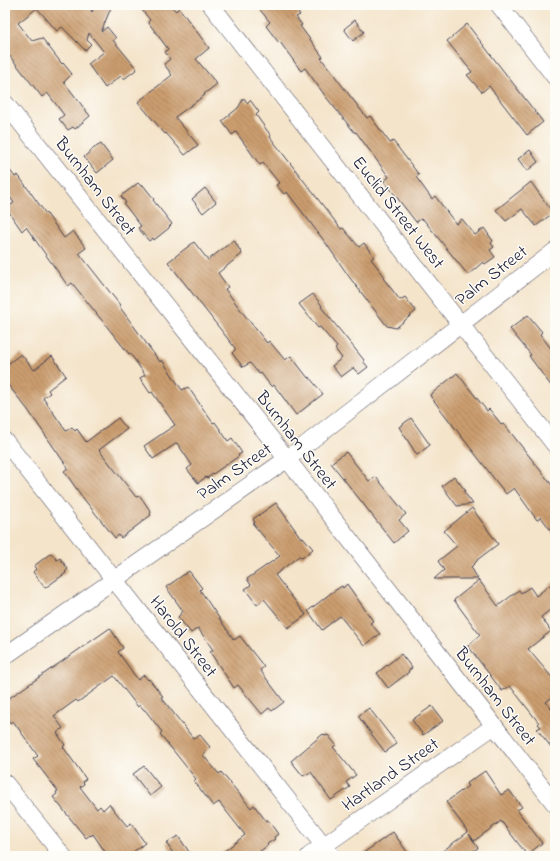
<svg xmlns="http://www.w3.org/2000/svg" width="560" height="861" font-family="'Indie Flower',sans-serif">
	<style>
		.building { fill: url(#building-back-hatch) }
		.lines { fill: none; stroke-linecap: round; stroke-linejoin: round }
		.minor-casing { stroke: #423f50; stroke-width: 18 }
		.minor { stroke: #fff; stroke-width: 17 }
		.labels { text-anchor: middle; stroke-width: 3; stroke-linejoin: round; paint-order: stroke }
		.street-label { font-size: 18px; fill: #22223b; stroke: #fdfcf7 }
	</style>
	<defs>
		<pattern id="building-back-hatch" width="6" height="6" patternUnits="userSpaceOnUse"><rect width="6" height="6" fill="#cb9d6e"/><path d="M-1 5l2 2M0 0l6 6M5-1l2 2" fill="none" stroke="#a4805c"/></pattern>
	</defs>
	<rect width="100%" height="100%" fill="#fdfcf7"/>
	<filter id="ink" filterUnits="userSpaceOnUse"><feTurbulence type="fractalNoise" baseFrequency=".025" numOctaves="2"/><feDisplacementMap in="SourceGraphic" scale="8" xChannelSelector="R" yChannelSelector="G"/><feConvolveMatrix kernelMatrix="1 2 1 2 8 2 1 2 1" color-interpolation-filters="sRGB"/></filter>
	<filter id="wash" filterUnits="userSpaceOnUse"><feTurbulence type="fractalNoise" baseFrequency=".012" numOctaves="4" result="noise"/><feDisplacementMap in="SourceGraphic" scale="16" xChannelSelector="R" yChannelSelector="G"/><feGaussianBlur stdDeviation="0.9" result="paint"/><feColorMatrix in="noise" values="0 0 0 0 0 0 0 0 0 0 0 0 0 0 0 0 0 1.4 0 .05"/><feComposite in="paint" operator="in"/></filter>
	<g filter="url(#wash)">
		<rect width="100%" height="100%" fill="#f4e4ca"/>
		<g id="blocks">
			<g class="building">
				<path d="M5,5H92L89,8L92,12L94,5H112L101,32L107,27L116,38L113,40L137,69L124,79L121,76L105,88L88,64L104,52L89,33L87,40L91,44L86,49V51L62,27L57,31L37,8L18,23L32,41L42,38L62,64L63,63L72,74L64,82L90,116L75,129L73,127L68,130L59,119L64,115L49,95L47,93L42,97L5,50Z"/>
				<path d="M138,5H170L176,11L179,8L209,48L196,59L217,84L204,94L205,95L175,117L198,145L185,155L166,133L165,134L138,102L172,75L164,64L170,59L165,52L168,49L148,22L150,20Z"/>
				<path d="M256,5H292L300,15L296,17L302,25L300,26L323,57L321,58L367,118L370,116L390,143L393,141L419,175L416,177L432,199L435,196L456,224L462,219L475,235L484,228L493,241L491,243L494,247L490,250L495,257L485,264L483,262L468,275L423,219L422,220L421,219L416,222L384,181L389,177L356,132L355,133L326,97L305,68L301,71L280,42L279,43L266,26L270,22Z"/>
				<path d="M355,20L364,32L353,41L344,29Z"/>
				<path d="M467,24L543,122L527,135L489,86L482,92L467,75L472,72L447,41Z"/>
				<path d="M244,98L247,103L250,100L259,112L256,115L271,136L270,137L341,229L343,228L359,247L364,243L374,257L371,259L385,277L383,278L400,300L405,297L416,311L396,328L387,326L350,278L325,242L287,192L284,194L276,185L279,183L263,163L260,165L236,132L232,135L222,121L238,108Z"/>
				<path d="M101,144L113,160L97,173L84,157L94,148Z"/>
				<path d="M530,150L538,162L527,171L518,159Z"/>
				<path d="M5,164L15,177L18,175L46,214H47L64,238L73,231L86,248L79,253L120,305L119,306L160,362L162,360L182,390L188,387L213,423L215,422L228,441L232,438L242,453L238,455L239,456L207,478L206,477L198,483L187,469L192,465L177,443L153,459L144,446L175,425L152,392L150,393L140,378L145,375L130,353L129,354L72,283L68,286L26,227L22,231L6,208L14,203L5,190Z"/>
				<path d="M531,182L553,213L536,226L522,209L506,221L496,210Z"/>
				<path d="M138,183L141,186L143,185L154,199L153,200L172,224L169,227V228L154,240L153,238L149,241L138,228L141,226L124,204L126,203L121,196Z"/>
				<path d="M205,188L216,202L203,213L192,199Z"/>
				<path d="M234,240L242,254L218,273L228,287L225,289L243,313L267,343L269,341L285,360L291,356L308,378L309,377L323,394L296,415L274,385L272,387L270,385L261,373L259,374L250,363L243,367L232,353L235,350V348L168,262L194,242L208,260Z"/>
				<path d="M313,294L322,306L321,307L364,360L363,361L368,367L359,374L353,368L341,377L332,366L342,358L335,349L337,347L320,327L318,328L299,304Z"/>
				<path d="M528,315L542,332L540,334L555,354V391L529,356L531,355L510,329Z"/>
				<path d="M21,354L34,370L52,356L66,376L48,390L50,393L43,398L66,431L72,427L75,431L77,429L86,442L118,418L127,429L99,450L136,497L140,496L151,512L150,514L151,515L121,538L119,535L115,538L83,498L64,471L68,468L28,410L5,381V366Z"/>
				<path d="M457,373L487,411L489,409L502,425L504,424L555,489V536L541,517L537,520L514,488L506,494L431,397L430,395Z"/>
				<path d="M411,418L430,445L417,455L399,427Z"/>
				<path d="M346,452L369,481L376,477L406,514L399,520L408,531L394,543L331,463Z"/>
				<path d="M454,476L465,490L464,492L473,504L457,506L442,486Z"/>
				<path d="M276,503L301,538L303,537L313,549L302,558L299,556L275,575L306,615L288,628L264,599L257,605L245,589L251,585L247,579L280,556L253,524L255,523L253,519Z"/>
				<path d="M472,508L498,544L477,560V561L471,567L478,579H434L444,570L438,561L457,546L444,531Z"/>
				<path d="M51,553L57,560L60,558L68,569L65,572L66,573L45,588L33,572L36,569L34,566Z"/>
				<path d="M189,571L202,588L200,590L234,640L240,636L264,667L260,670L284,702L272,711L269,708L262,714L238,685L234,688L210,652L213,650L198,628L191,633L178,617L183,611L166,587Z"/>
				<path d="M479,580L498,606L519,590L521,593L530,587L536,596L555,581V606L541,617L551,631L528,649L555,681V695L546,702L555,713V752L537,729L541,727L538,724L539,723L510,686L502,691L468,646L480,635L454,600Z"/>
				<path d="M347,584L373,621L370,623L380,634L364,646L340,616L322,630L308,611L331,593L342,586L343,588Z"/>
				<path d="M110,628L123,648L118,652L138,680L144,675L148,680L149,679L161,694L163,696L161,697L193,738L195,737L196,738L200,735L210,747L203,755L219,774L221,772L251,808L254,805L266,821L268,820L278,834L274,837L275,839L267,844L268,845L254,856H218L245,835L219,802L213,806L194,781L196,779L160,734L162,732L145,710H144L140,705L138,707L114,676L78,702L76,700L54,716L63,728L57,733L65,745L63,747L86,779L83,781L84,784L80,787L97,809L100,806L103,810L109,804L127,826L131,823L145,843L128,856H108L93,834L91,836L90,835L86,838L53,797L57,794L56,792L58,791L33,759L38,756L13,721L10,723L5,715V701Z"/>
				<path d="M401,654L412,668L408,671L409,672L388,688L377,673Z"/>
				<path d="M432,706L443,721L423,735L412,720Z"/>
				<path d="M369,708L397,744L385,752L358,716Z"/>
				<path d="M323,734L325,736L328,735L336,745L333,747L356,775L346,782L350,787L331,800L311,772L303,776L291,761Z"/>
				<path d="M144,766L161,787L150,796L133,774Z"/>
				<path d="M485,771L501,795L509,790L522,807L517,810L542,843L527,855L501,821L474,841L469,834L478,848L466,856H436L468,832L446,802L468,786L466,784Z"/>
				<path d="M393,832L410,856H359Z"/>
				<path d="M178,836L192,856H175L166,843Z"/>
			</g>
		</g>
	</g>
	<g filter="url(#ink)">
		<use href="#blocks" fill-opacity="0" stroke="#423f50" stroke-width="1"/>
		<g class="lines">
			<g class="minor-casing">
				<g id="minor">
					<path d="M211,5L555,445"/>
					<path d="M499,5L555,77"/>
					<path d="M5,103L287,459L555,804"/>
					<path d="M5,441L332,856"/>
					<path d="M5,656L287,459L555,251"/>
					<path d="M5,783L63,856"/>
					<path d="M309,856L494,726"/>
				</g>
			</g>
			<use href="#minor" class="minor"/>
		</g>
	</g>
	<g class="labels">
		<g class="street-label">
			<text transform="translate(96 186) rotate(52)" y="6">Burnham Street</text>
			<text transform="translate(399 212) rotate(52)" y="6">Euclid Street West</text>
			<text transform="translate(491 275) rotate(-38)" y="6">Palm Street</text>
			<text transform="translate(297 440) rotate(52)" y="6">Burnham Street</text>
			<text transform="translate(234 471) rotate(-35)" y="6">Palm Street</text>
			<text transform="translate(184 636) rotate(52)" y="6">Harold Street</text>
			<text transform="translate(496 696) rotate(52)" y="6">Burnham Street</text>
			<text transform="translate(390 774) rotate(-35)" y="6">Hartland Street</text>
		</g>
	</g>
	<rect width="560" height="861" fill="none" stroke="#fdfcf7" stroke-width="20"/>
</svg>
